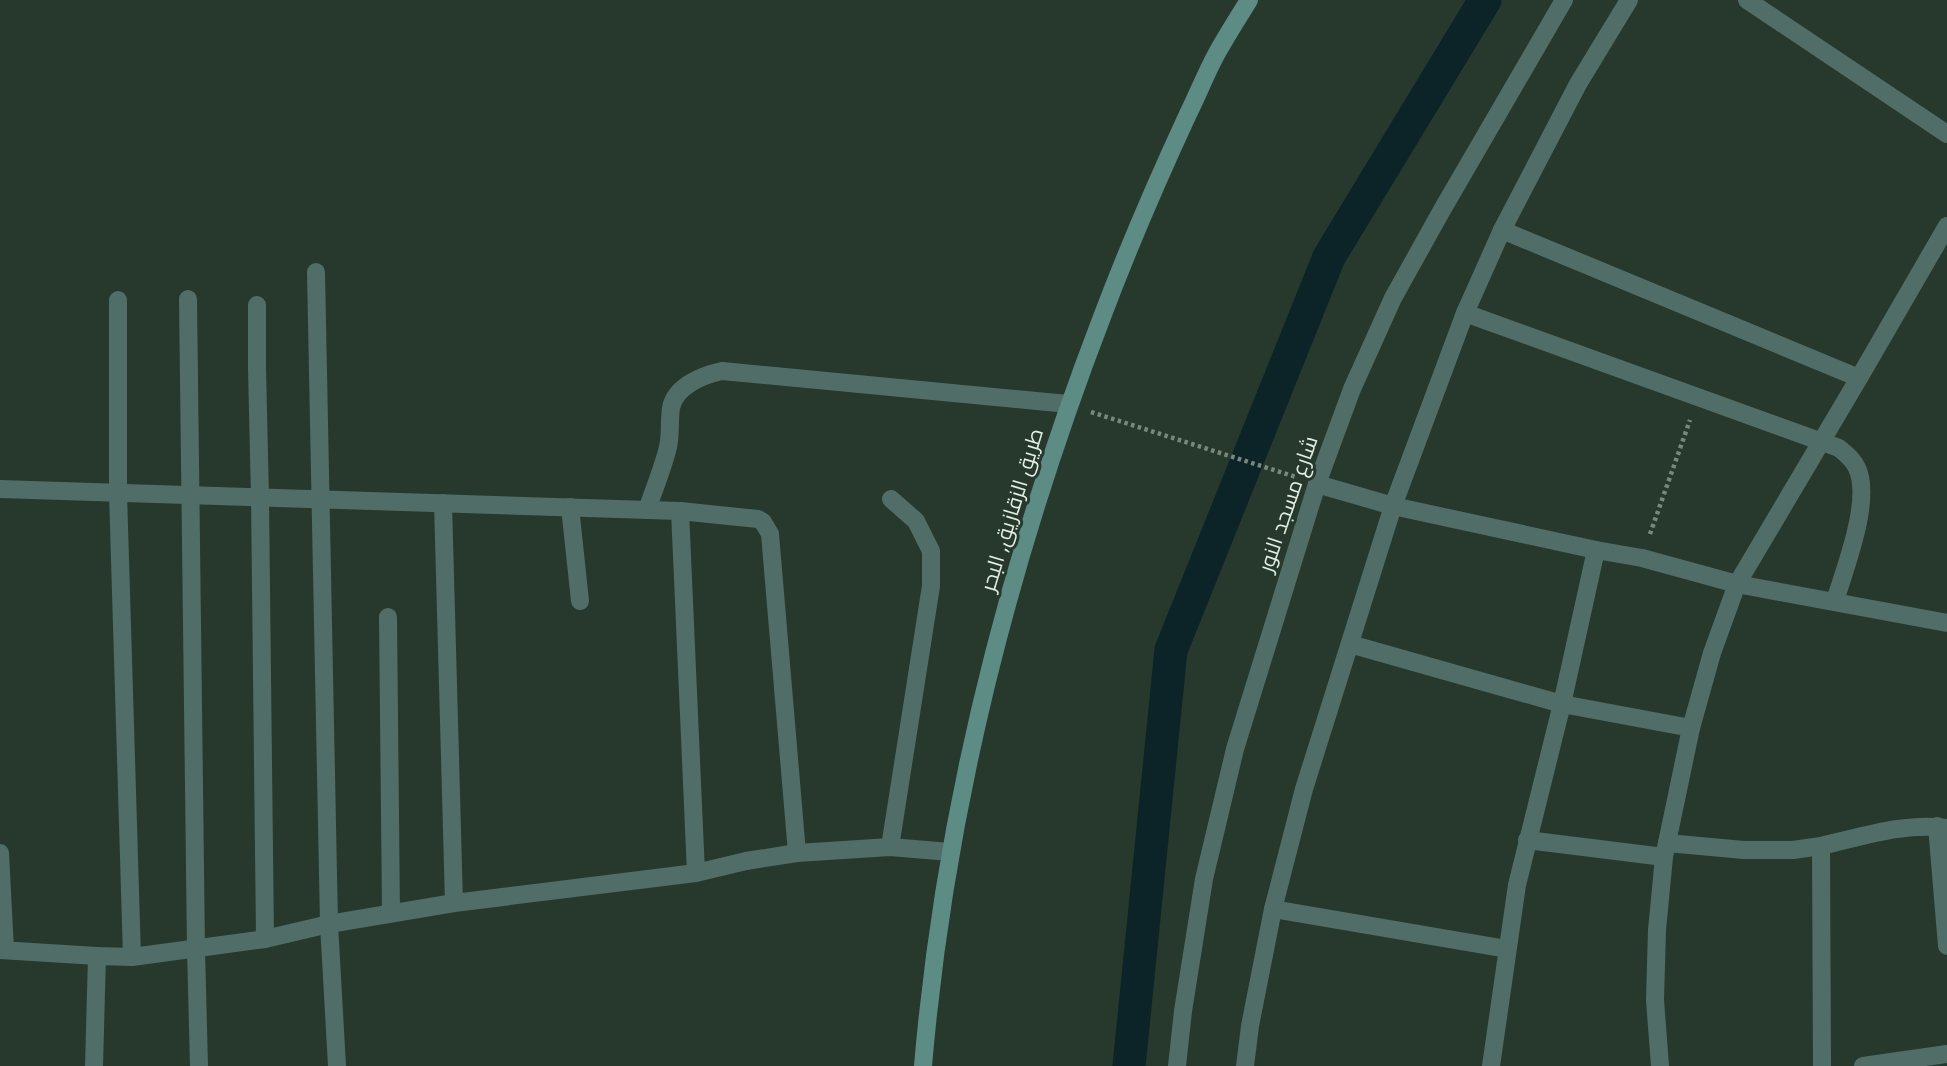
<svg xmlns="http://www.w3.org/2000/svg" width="1947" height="1066" font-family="'Open Sans',Cairo,sans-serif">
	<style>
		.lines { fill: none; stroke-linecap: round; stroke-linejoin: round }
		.canal { stroke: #0c2328; stroke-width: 33 }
		.path { stroke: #79887d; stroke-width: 4.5; stroke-dasharray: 3.5 3.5; stroke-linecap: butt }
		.street { stroke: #506d67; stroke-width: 18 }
		.secondary { stroke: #5d8c84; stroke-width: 18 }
		.labels { text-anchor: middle; stroke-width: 6; stroke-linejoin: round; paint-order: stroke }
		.street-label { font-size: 21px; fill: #e3eee5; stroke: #27392c }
	</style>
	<rect width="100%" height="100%" fill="#27392c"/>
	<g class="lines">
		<path class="canal" d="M1129,1066L1171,650L1329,257L1485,0"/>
		<g class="path">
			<path d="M1091,412L1296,477"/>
			<path d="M1650,534L1690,420"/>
		</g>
		<g class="street">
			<path d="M1747,0L1947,134"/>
			<path d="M1502,230L1859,378L1947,226"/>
			<path d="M316,272L329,924L337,1066"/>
			<path d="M188,299L196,949L199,1066"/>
			<path d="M118,300V493L132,957"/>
			<path d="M257,305V368L260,498L265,939"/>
			<path d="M1465,313L1839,448C1846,454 1853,459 1857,468C1872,500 1845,568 1835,601"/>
			<path d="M1317,484L1393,506L1596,550L1642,558L1737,584L1947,623"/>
			<path d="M0,489L680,511L758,519L763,522L770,534L797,853"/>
			<path d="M443,503L454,903"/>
			<path d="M570,507L580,601"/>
			<path d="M647,510C654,489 663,468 668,447C671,434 669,421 671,408C675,386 703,375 722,371L1068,404"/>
			<path d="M680,511L696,873"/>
			<path d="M388,617L391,913"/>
			<path d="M1350,644L1562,704L1691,728"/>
			<path d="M1937,826L1947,946"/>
			<path d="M1527,840L1664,857"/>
			<path d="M1667,843L1744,850H1793L1821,846"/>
			<path d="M890,847L931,586V551L916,521L891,499"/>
			<path d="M0,853L5,950"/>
			<path d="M1273,909L1507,949"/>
			<path d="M0,950L97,956L132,957L265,939L329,924L454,903L696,873L746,861L797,853L890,847L950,852"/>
			<path d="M94,1066L97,956"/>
			<path d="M1177,1066L1183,1011L1204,879L1235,749L1317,484L1352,389L1393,298L1442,210L1564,0"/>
			<path d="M1245,1066L1250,1026L1273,909L1304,789L1393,506L1465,313L1502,230L1578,84L1629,0"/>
			<path d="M1491,1066L1517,885L1562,704L1596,550"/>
			<path d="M1660,1066L1655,1000L1657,930L1664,857L1691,728L1712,653L1737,584L1859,378"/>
			<path d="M1822,1066L1821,846C1861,837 1906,822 1947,828"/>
			<path d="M1863,1066L1947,1054"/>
		</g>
		<path class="secondary" d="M923,1066C945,807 1009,559 1102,317C1128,248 1157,181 1188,114C1198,94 1206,73 1217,53C1227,35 1238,18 1249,0"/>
	</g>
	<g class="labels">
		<g class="street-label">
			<text transform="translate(1288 504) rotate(-71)" y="7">شارع مسجد النور</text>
			<text transform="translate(1012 510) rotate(-73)" y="7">طريق الزقازيق, البحر</text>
		</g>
	</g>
</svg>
